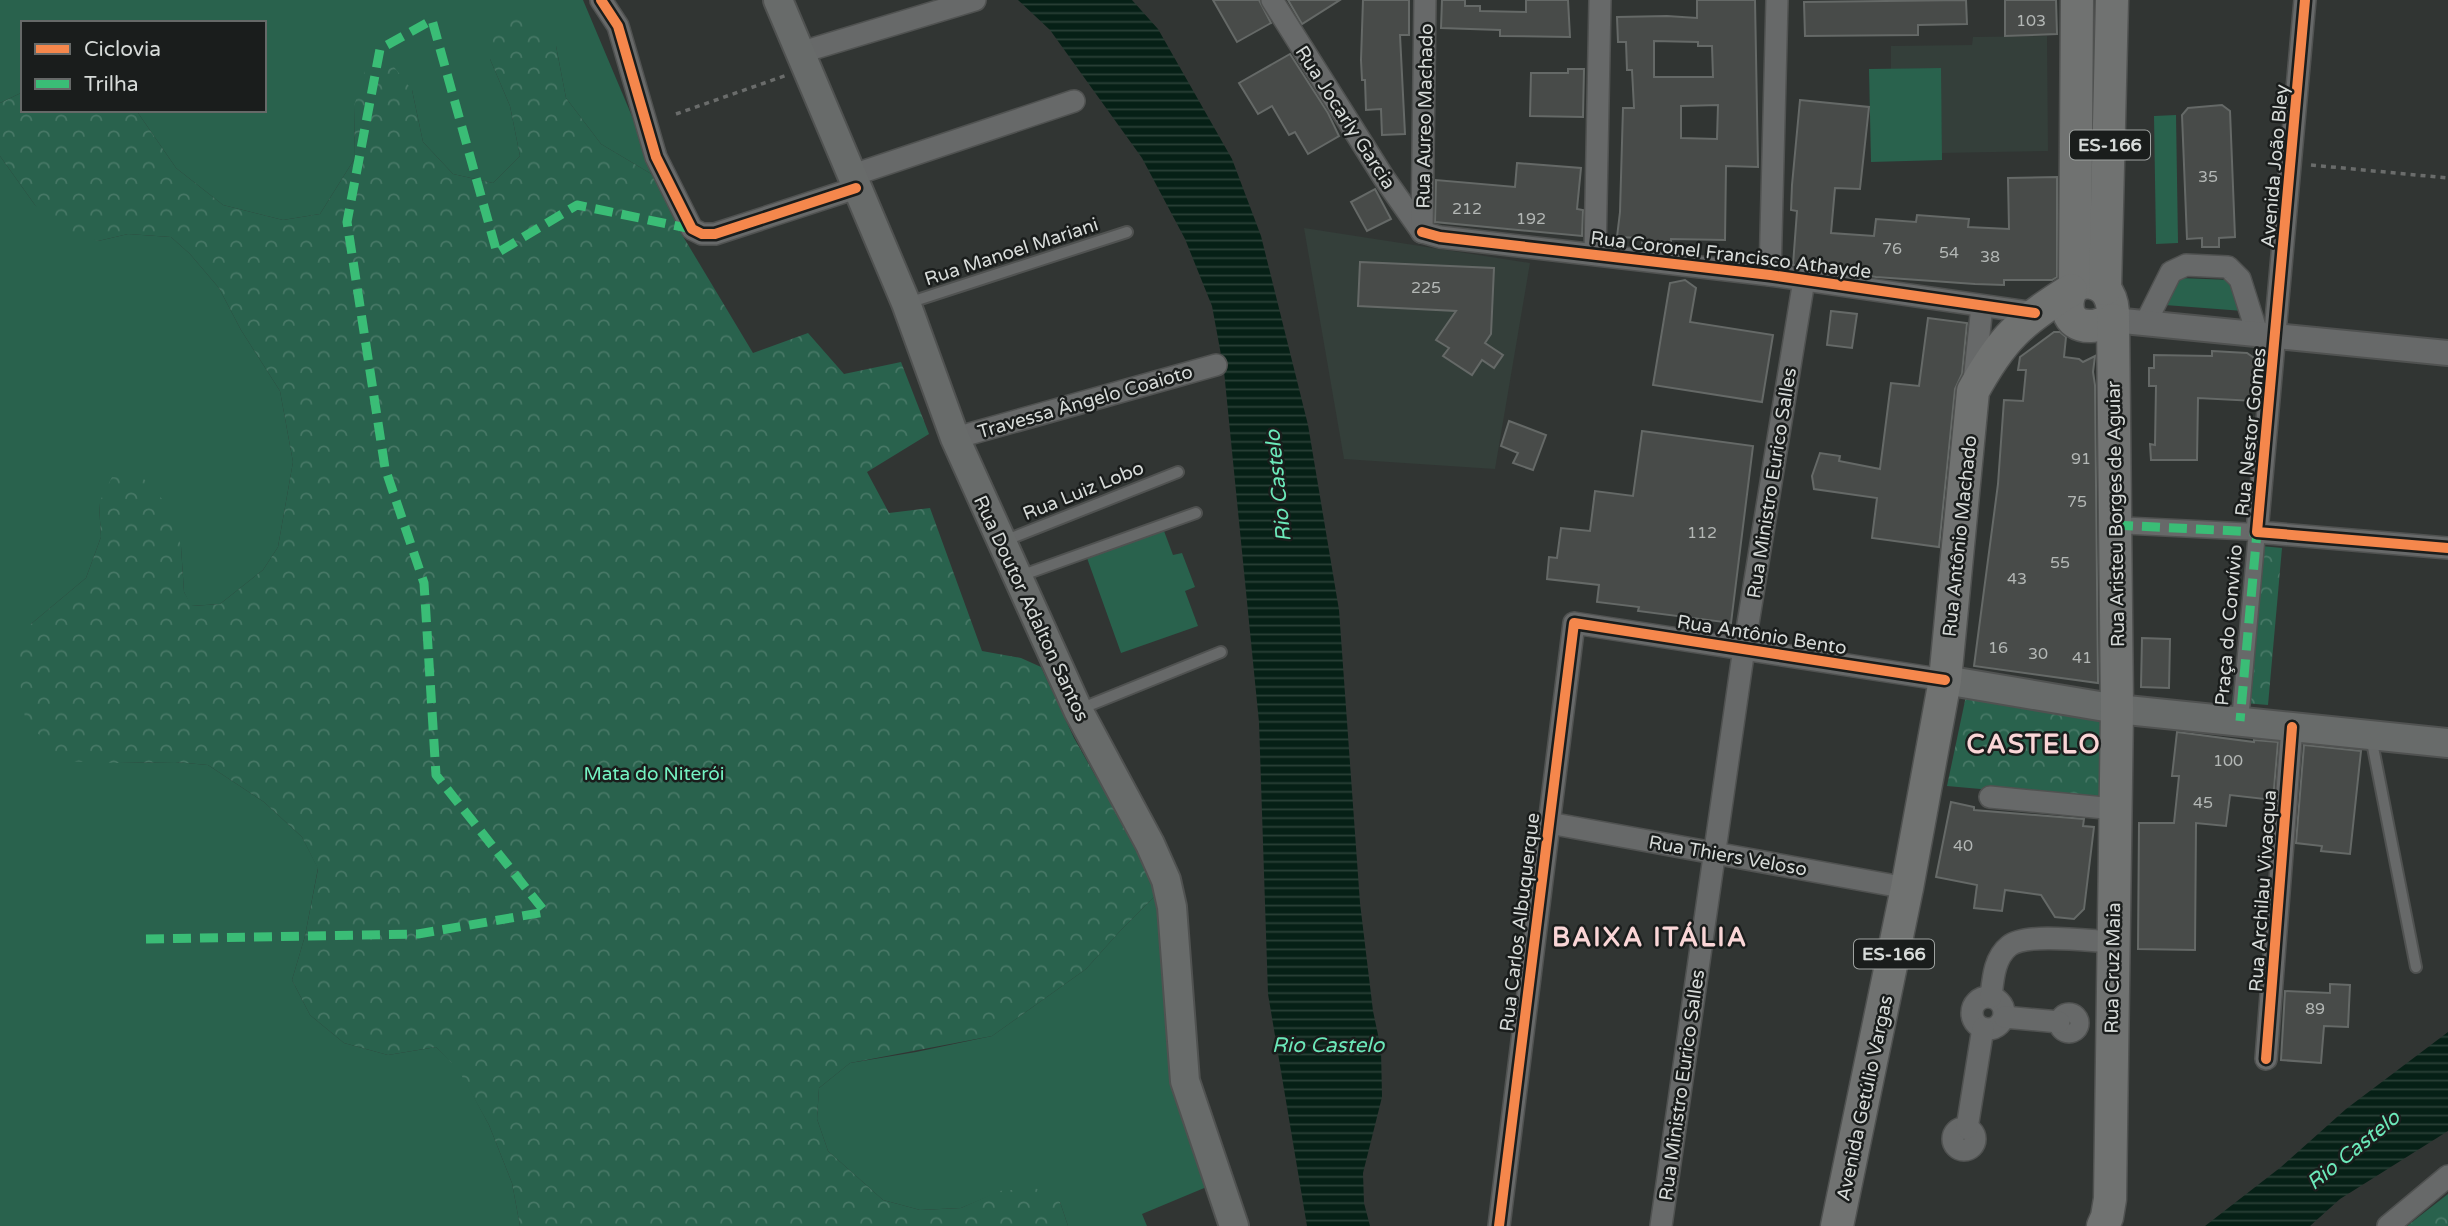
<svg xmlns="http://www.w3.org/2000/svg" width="2448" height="1226" font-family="'Varela Round',sans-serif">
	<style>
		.built { fill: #343f3a }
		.green { fill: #29624d }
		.forest { fill: url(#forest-crowns) }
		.water { fill: url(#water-rules) }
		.building { fill: #484b49; stroke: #656967; stroke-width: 2; fill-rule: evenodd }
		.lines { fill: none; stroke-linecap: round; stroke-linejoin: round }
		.service-casing { stroke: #505251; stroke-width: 14 }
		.pedestrian-casing { stroke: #505251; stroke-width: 19 }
		.minor-casing { stroke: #505251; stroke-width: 24 }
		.tertiary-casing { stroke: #505251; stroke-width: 28 }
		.secondary-casing { stroke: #505251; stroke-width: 32 }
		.primary-casing { stroke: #505251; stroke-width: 35 }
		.path { stroke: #6a6c6b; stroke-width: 3.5; stroke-dasharray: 5 5; stroke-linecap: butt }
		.service { stroke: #676969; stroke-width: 10 }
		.pedestrian { stroke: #676969; stroke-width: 16 }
		.minor { stroke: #676969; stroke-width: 21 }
		.tertiary { stroke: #676969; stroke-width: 24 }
		.secondary { stroke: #686b6a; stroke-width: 28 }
		.primary { stroke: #707271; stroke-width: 32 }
		.quiet { stroke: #3abd76; stroke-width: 9; stroke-dasharray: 18 9; stroke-linecap: butt }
		.cycleway-casing { stroke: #1a1d1c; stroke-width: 15 }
		.cycleway { stroke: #f5874c; stroke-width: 10 }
		.labels { text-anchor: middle; stroke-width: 5; stroke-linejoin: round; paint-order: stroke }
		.number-label { font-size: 16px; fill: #b3b7b5 }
		.shield { fill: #1a1d1c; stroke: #9ea2a0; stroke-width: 2 }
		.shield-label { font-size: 18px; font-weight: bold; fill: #d7dbd9 }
		.street-label { font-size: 19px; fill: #d7dbd9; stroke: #1a1d1c }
		.park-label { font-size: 19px; fill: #75f2c2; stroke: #1a1d1c }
		.water-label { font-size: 21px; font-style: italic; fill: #6be8b9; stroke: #1a1d1c }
		.district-label { font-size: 26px; font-weight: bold; letter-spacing: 2px; fill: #fad6d7; stroke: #1a1d1c }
	</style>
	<defs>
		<pattern id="forest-crowns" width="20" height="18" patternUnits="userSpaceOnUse" patternTransform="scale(1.75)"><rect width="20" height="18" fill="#29624d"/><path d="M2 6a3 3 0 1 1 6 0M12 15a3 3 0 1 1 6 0" fill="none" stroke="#477866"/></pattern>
		<pattern id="water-rules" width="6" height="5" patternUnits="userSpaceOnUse" patternTransform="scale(1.75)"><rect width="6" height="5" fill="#062016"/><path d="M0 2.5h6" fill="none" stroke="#2a4037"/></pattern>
	</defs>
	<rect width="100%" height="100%" fill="#313533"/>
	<g class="built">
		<path d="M2047,36L2048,151L1942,153L1940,68L1891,69V46L1972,45L1973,37Z"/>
		<path d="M1304,228L1530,263L1495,469L1344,459Z"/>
	</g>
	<g class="green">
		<path d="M0,0H583L658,178L601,144L566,98L556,46L490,59L510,106L520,156L493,183L453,174L423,142L412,90L354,106L355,158L320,214L283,220L223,205L176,168L136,110H264V23H23V92L0,103Z"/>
		<path d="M1941,68L1942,160L1871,162L1869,69Z"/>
		<path d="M2176,115L2178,243L2156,244L2154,116Z"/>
		<path d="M0,156L35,205L98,241L128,234L171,237L190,254L219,288L241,330L280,391L293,462L278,547L263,570L220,604L191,606L184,592L181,547L99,503L101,537L86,578L31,624L118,763L175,762L208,765L264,802L302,837L318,868L305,936L292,980L310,1015L344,1043L388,1055L436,1047L459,1069L489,1125L512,1183L520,1226H0Z"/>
		<path d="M2180,278L2231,280L2243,311L2165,305Z"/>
		<path d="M1164,531L1173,555L1182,553L1195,587L1185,591L1198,626L1121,653L1087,558Z"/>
		<path d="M1159,892L1209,1186L1142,1214L1147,1226H1068L1060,1202L999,1192L961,1208L920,1210L883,1200L828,1151L817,1119L819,1088L850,1063L916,1052L992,1036L1086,969L1120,931Z"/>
	</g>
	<g class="forest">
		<path d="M512,14L556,46L566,98L601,144L658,178L681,233L753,353L808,333L844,374L901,362L929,434L867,472L889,513L930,508L982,651L1021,658L1041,667L1074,738L1096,777L1114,800L1159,892L1120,931L1086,969L992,1036L850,1063L819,1088L817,1119L828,1151L883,1200L920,1210L961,1208L999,1191L1035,1188L1060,1202L1068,1226H520L512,1183L489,1125L458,1069L436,1047L388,1055L344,1043L310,1015L292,980L305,936L318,869L302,837L264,802L208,765L175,762L118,763L61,761L25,718L17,661L31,624L86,578L101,537L99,503L112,477L143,478L172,510L181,547L184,592L192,606L220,604L263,570L278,547L293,462L280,391L241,330L219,288L190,254L171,237L128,234L98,241L60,228L35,205L0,156V103L23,92V110H136L176,168L223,205L283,220L320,214L355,158L354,106L365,71L391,63L412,90L423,142L453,174L493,183L520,156L510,106L490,59L494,33Z"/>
		<path d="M2250,545L2282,548L2268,705L2232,702Z"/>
		<path d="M1966,696L2104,721L2103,800L1947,786Z"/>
		<path d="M2448,1194V1226H2407Z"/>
	</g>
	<g class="water">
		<path d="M1018,0H1132L1158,29L1232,159L1261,236L1308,425L1339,610L1360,903L1373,1011L1381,1049L1382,1097L1363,1173L1364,1203L1370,1226H1307L1268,994L1259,722L1224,371L1212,306L1185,239L1142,158L1050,30Z"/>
		<path d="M2448,1032V1131L2340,1199L2310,1226H2205L2281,1167L2346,1109Z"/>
	</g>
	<g class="building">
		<path d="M1213,0H1259L1271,23L1237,42Z"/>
		<path d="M1288,0H1340L1302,24Z"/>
		<path d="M1363,0H1409V35H1400L1405,134L1382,135L1381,109L1366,110L1365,80H1362L1361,60Z"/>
		<path d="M1442,0H1465V6H1480V11L1526,12V0H1568L1570,37L1500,36V30L1441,28Z"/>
		<path d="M1697,0H1755L1758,167L1726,166L1725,240L1671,239V244L1642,243V238L1617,237L1620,212L1623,108H1634L1632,70H1627L1626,42H1618L1617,17L1667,16L1697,18ZM1654,41L1698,42V46H1712L1713,77H1654ZM1718,105L1717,139L1681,138V106Z"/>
		<path d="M1966,0L1967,24L1918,25V35L1805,36L1804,2Z"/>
		<path d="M2005,0H2056L2057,34L2005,36Z"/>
		<path d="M1290,54L1328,113L1339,136L1308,154L1295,132L1289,135L1272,106L1258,114L1239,83Z"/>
		<path d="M1568,69H1584L1583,117L1530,116L1531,73H1568Z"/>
		<path d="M1800,100L1869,107L1860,189L1835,188L1831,233L1874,236L1876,219L1916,222L1917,215L1969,219L1968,227L2009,229L2008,178L2057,177V277L2052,280H2004V285L1975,284L1876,277L1793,265L1797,211L1791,210L1792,185Z"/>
		<path d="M2222,105L2230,111L2235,237L2219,238V247H2202V238L2187,239L2182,115L2188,108Z"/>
		<path d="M1517,163L1581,168L1577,209L1583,210L1582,236L1435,222L1436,180L1515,187Z"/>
		<path d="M1375,189L1391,219L1367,231L1351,202Z"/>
		<path d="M1360,262L1494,268L1491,334L1485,343L1503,355L1494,368L1482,360L1472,375L1443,356L1449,348L1436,340L1456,311L1358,306Z"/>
		<path d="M1685,280L1696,288L1690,322L1773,335L1762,402L1653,385L1670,283Z"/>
		<path d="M1831,311L1857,314L1852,348L1827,345Z"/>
		<path d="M1928,318L1967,323L1962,374L1955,389L1939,547L1872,538L1877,498L1814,489L1812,476L1820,453L1840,456L1839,461L1880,469L1891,383L1919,386Z"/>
		<path d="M2054,332H2060L2066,337L2064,357L2079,359L2083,362L2095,356L2093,372L2095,385L2098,683L1974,666L1998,484L2004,400L2023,401L2026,370H2018L2020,357Z"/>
		<path d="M2212,351L2247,353L2257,360L2255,401L2198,398L2197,460H2151L2150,444L2155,445L2156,386H2149V368H2154V355L2212,356Z"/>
		<path d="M1509,421L1546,435L1533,470L1513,463L1518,453L1501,446Z"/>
		<path d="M1642,431L1753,446L1731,623L1638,611L1639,607L1597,602L1599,585L1547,579L1549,557L1557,558L1561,528L1590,531L1595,491L1633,496Z"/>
		<path d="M2142,638L2170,639L2169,688L2141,687Z"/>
		<path d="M2177,732L2254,742V740L2278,742L2273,800L2230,795L2226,826L2196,823L2195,950L2138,949L2139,823H2174L2179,776H2172Z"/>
		<path d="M2304,745L2361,751L2350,854L2321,851L2322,846L2296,843Z"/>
		<path d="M1951,802L1974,807V810L2084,819L2083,826L2094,827L2084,909L2074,919L2055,917L2041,895L2005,890L2002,911L1974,908L1977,885L1936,877Z"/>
		<path d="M2330,984L2350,985L2348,1027L2324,1026L2321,1063L2281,1060L2285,991L2330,993Z"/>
	</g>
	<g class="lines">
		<g class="service-casing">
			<g id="service">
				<path d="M908,303L1127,232"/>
				<path d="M1004,541L1178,472"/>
				<path d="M1020,576L1196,513"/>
				<path d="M1080,709L1221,652"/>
				<path d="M2371,737L2416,967"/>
			</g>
		</g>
		<g class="pedestrian-casing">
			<path id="pedestrian" d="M2115,525L2257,532L2240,721"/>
		</g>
		<g class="minor-casing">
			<g id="minor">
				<path d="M601,0L618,26L656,157L692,229L702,234H715L856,188"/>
				<path d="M1272,0L1384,178L1422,232"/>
				<path d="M2305,0L2257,532L2448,548"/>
				<path d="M799,53L975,0"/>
				<path d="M850,176L1074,101"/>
				<path d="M1422,232L1440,237L1770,275L2035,313"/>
				<path d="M1422,232L1425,0"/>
				<path d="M1595,254L1600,0"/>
				<path d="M1770,275L1777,0"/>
				<path d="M2146,322L2171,272L2186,265L2228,267L2240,279L2257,333"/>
				<path d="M1974,381L1982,306"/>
				<path d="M955,438L1216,365"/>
				<path d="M1990,797L2115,809"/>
				<path d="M1549,823L1907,888"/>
				<circle cx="1988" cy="1013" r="16"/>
				<path d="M1991,997C1993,979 1994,958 2009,946C2026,932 2090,941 2112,942"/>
				<circle cx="2069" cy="1023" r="9"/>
				<path d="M2004,1017L2059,1022"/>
				<path d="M2266,1059L2292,727"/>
				<circle cx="1964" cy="1139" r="11"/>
				<path d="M1967,1128L1983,1028"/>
				<path d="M1499,1226L1574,623L1945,680"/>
				<path d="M1661,1226L1744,648L1804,280"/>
				<path d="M2388,1226L2448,1176"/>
			</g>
		</g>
		<g class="tertiary-casing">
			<path id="tertiary" d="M2113,320L2448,353"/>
		</g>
		<g class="secondary-casing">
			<g id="secondary">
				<path d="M778,0L906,303L955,438L1078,710L1150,844L1166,880L1172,907L1185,1081L1234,1226"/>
				<path d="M1945,680L2117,709L2448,743"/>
			</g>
		</g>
		<g class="primary-casing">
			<g id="primary">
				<path d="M2086,282C2108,283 2114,300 2113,320C2106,322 2098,326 2091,326C2065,327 2062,301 2075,285Z"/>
				<path d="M2075,285L2077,0"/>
				<path d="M2105,289L2112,0"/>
				<path d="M1837,1226L1907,888L1945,680L1973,391C2002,338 2020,322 2071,290"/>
				<path d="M2103,1226L2107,1217L2110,1199L2117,709L2113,320"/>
			</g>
		</g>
		<g class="path">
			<path d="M676,114L787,75"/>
			<path d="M2311,165L2448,178"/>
		</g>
		<use href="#service" class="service"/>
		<use href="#pedestrian" class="pedestrian"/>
		<use href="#minor" class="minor"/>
		<use href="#tertiary" class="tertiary"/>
		<use href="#secondary" class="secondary"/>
		<use href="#primary" class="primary"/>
		<g class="quiet">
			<path d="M2115,525L2257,532L2240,721"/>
			<path d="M146,939L418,934L545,912L436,775L424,583L385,468L347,222L380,49L432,20L497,253L577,205L692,229"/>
		</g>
		<g class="cycleway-casing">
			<g id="cycleway">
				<path d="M601,0L618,26L656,157L692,229L702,234H715L856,188"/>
				<path d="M2305,0L2257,532L2448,548"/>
				<path d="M1422,232L1440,237L1770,275L2035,313"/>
				<path d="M2266,1059L2292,727"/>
				<path d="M1499,1226L1574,623L1945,680"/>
			</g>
		</g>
		<use href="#cycleway" class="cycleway"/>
	</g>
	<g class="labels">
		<g class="number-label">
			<text x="2031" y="26">103</text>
			<text x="2208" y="182">35</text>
			<text x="1467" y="214">212</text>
			<text x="1531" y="224">192</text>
			<text x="1892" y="254">76</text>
			<text x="1949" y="258">54</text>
			<text x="1990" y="262">38</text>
			<text x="1426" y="293">225</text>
			<text x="2081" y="464">91</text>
			<text x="2077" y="507">75</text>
			<text x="1702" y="538">112</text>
			<text x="2060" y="568">55</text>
			<text x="2017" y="584">43</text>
			<text x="1998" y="653">16</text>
			<text x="2038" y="659">30</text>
			<text x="2082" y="663">41</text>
			<text x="2228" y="766">100</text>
			<text x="2203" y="808">45</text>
			<text x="1963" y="851">40</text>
			<text x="2315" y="1014">89</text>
		</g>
		<g class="shield">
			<rect x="2070" y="130.5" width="80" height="29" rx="5"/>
			<rect x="1854" y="939.5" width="80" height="29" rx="5"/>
		</g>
		<g class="shield-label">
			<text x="2110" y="151">ES-166</text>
			<text x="1894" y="960">ES-166</text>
		</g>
		<g class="street-label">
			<text transform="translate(1424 116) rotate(-89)" y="7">Rua Aureo Machado</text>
			<text transform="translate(1346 117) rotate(57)" y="7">Rua Jocarly Garcia</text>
			<text transform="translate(2274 166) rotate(-85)" y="7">Avenida João Bley</text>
			<text transform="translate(1011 251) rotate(-18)" y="7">Rua Manoel Mariani</text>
			<text transform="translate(1731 254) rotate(7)" y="7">Rua Coronel Francisco Athayde</text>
			<text transform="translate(1085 401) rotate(-16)" y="7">Travessa Ângelo Coaioto</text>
			<text transform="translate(2250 432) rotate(-84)" y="7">Rua Nestor Gomes</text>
			<text transform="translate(1771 483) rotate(-81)" y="7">Rua Ministro Eurico Salles</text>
			<text transform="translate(1083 490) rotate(-22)" y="7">Rua Luiz Lobo</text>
			<text transform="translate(2115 514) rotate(-91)" y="7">Rua Aristeu Borges de Aguiar</text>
			<text transform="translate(1959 536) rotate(-84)" y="7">Rua Antônio Machado</text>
			<text transform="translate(1032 608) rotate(65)" y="7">Rua Doutor Adalton Santos</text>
			<text transform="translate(2228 625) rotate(-85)" y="7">Praça do Convívio</text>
			<text transform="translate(1762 634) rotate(9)" y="7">Rua Antônio Bento</text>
			<text transform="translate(1728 855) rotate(10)" y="7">Rua Thiers Veloso</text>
			<text transform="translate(2262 891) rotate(-86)" y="7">Rua Archilau Vivacqua</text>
			<text transform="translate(1519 922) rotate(-83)" y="7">Rua Carlos Albuquerque</text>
			<text transform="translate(2112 968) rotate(-89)" y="7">Rua Cruz Maia</text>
			<text transform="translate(1681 1085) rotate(-82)" y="7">Rua Ministro Eurico Salles</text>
			<text transform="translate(1864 1098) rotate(-78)" y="7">Avenida Getúlio Vargas</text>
		</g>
		<g class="park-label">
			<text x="654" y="780">Mata do Niterói</text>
		</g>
		<g class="water-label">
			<text transform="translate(1278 486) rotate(-96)" y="7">Rio Castelo</text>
			<text x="1328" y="1052">Rio Castelo</text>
			<text transform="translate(2353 1150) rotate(-39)" y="7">Rio Castelo</text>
		</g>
		<g class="district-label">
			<text x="2034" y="753">CASTELO</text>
			<text x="1650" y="946">BAIXA ITÁLIA</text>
		</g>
	</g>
	<rect x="21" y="21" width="245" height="91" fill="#1a1d1c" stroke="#666968" stroke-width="2"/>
	<rect x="35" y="44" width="35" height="10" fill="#f5874c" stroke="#666968" stroke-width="2"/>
	<text x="84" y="56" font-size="21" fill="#d7dbd9">Ciclovia</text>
	<rect x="35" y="79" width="35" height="10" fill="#3abd76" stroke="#666968" stroke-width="2"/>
	<text x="84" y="91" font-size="21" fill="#d7dbd9">Trilha</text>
</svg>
